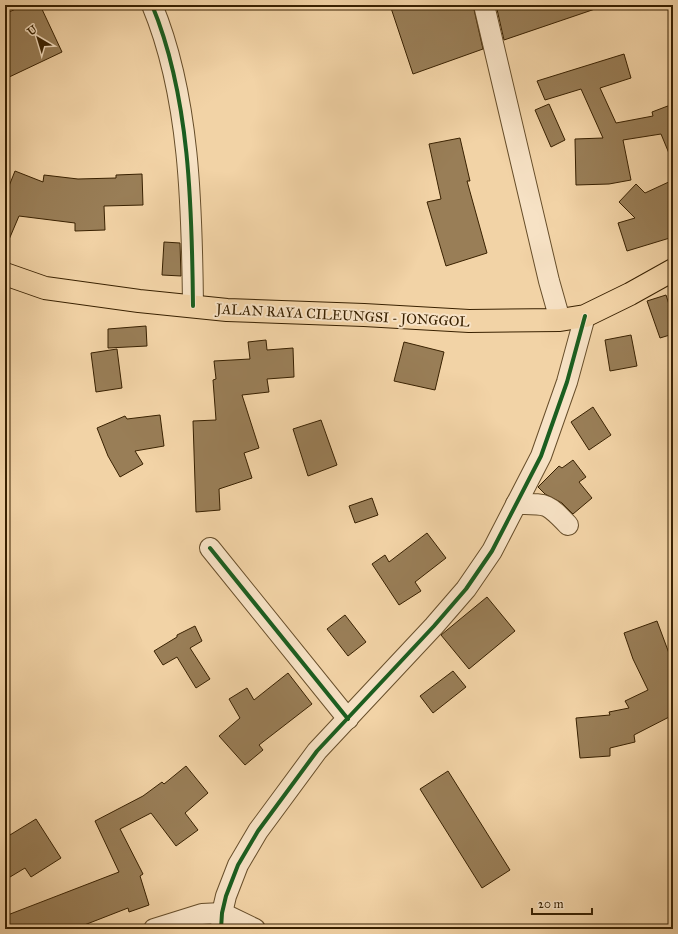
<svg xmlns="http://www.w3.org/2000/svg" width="678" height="934" font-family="'IM FELL Great Primer',serif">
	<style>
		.building { fill: #997e57; stroke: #392101 }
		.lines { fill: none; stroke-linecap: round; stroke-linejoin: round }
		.minor-casing { stroke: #674e2a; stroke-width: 22 }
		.major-casing { stroke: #392101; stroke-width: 24 }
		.minor { stroke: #f7e2c5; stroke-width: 20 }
		.major { stroke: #f2d3a6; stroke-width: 22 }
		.cycleway-casing { stroke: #f7e2c5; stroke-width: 6 }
		.cycleway { stroke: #1b5e20; stroke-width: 4 }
		.labels { text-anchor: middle; stroke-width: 4; stroke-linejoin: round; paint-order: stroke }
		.street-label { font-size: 14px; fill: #392101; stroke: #f7e2c5 }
	</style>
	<rect width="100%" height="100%" fill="#f2d3a6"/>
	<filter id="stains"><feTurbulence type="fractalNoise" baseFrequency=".005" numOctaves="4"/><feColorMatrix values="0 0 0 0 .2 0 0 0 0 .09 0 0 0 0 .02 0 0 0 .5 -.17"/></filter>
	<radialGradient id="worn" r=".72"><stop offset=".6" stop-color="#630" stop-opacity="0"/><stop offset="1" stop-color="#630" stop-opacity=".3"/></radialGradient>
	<g class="building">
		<path d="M24,5H40L62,52L5,79V14Z"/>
		<path d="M390,5H473L483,49L413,74Z"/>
		<path d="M496,5H597L598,8L504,40Z"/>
		<path d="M624,54L631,78L600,88L616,123L653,116L652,112L673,104V163L661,134L623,140L631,180L609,184L576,185L575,139L603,138L581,89L545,100L537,81Z"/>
		<path d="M549,104L565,140L551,147L535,110Z"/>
		<path d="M460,138L470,181H467L487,253L446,266L427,202L441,199L429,144Z"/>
		<path d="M15,171L43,182L44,175L78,179L116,178V175L142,174L143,205L104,206L105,230L75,231V223L19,216L5,249V196Z"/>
		<path d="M673,180V237L627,251L618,223L635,218L619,202L636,184L645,193Z"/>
		<path d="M164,242L180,243L181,276L162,275Z"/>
		<path d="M666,295L673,317V334L660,338L647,301Z"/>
		<path d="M146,326L147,346L108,348V329Z"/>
		<path d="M631,335L637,366L610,371L605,340Z"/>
		<path d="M266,340L267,350L293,348L294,377L267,379L269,392L242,395L259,448L244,453L252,478L219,489L220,510L196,512L193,421L216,420L213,380L216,379L214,361L250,359L248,342Z"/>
		<path d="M404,342L444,352L435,390L394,381Z"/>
		<path d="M117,349L122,388L96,392L91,353Z"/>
		<path d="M593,407L611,435L589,450L571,422Z"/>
		<path d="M160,415L164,446L135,451L143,464L120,477L108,456L97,428L125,416L127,419Z"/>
		<path d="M321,420L337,465L308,476L293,429Z"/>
		<path d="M573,460L586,477L579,482L592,498L573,514L562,503L545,494L538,487L559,466L562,468Z"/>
		<path d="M372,498L378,515L355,523L349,506Z"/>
		<path d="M427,533L446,558L415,582L421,591L399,605L372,564L385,555L389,562Z"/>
		<path d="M487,597L515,631L469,669L441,635Z"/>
		<path d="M345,615L366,642L348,656L327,629Z"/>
		<path d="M657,621L673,664V715L634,735L635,742L610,748V756L580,758L576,718L610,715L609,712L629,708L625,701L648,690L633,659L624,633Z"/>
		<path d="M195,626L202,641L190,648L210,679L196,688L177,657L163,665L154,651L177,637V635Z"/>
		<path d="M453,671L466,687L433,713L420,696Z"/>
		<path d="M288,673L312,704L259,745L263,750L245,765L219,736L240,718L229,699L247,688L254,700Z"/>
		<path d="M186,766L208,793L185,813L198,830L176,846L151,813L120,829L143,874L140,876L149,905L129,912L128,908L74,929H5V916L119,872L95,821L143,796L162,782L164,784Z"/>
		<path d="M448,771L510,870L482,888L420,789Z"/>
		<path d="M36,819L61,858L31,877L25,868L5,880V838Z"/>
	</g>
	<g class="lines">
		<g class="minor-casing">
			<g id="minor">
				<path d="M152,5C190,96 192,208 193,306"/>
				<path d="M484,5L549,281L560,320"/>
				<path d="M516,504C547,504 546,502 568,525"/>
				<path d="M210,548L348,719"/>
				<path d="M154,929L202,914L222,913L255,929"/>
				<path d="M221,929L222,913L226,896L238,865L258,831L317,751L434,626L466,589L492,551L541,456L567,382L585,316"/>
			</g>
		</g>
		<g class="major-casing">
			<path id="major" d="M5,274L45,288L139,301L227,310L364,315L469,321L560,320L585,316L630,294L673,270"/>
		</g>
		<use href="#minor" class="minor"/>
		<use href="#major" class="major"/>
		<g class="cycleway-casing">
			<g id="cycleway">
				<path d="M152,5C190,96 192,208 193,306"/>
				<path d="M210,548L348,719"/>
				<path d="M221,929L222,913L226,896L238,865L258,831L317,751L434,626L466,589L492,551L541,456L567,382L585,316"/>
			</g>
		</g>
		<use href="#cycleway" class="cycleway"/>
	</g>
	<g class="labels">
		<g class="street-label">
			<text transform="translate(343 315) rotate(3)" y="5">JALAN RAYA CILEUNGSI - JONGGOL</text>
		</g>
	</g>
	<rect width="678" height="934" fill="none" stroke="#f2d3a6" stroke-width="20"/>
	<rect x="6" y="6" width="666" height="922" fill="none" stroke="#392101" stroke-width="2"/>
	<rect x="10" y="10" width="658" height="914" fill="none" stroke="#392101"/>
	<g transform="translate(38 38) rotate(322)" stroke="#f7e2c5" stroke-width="3" paint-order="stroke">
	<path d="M0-3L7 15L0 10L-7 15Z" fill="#392101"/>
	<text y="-6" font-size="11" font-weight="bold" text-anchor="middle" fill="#392101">U</text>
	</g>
	<path d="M532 908v6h60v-6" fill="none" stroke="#392101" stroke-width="2"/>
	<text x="538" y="908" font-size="12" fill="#392101" stroke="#f7e2c5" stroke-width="3" paint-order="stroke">20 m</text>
	<rect width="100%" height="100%" filter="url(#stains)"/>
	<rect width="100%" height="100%" fill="url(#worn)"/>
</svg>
